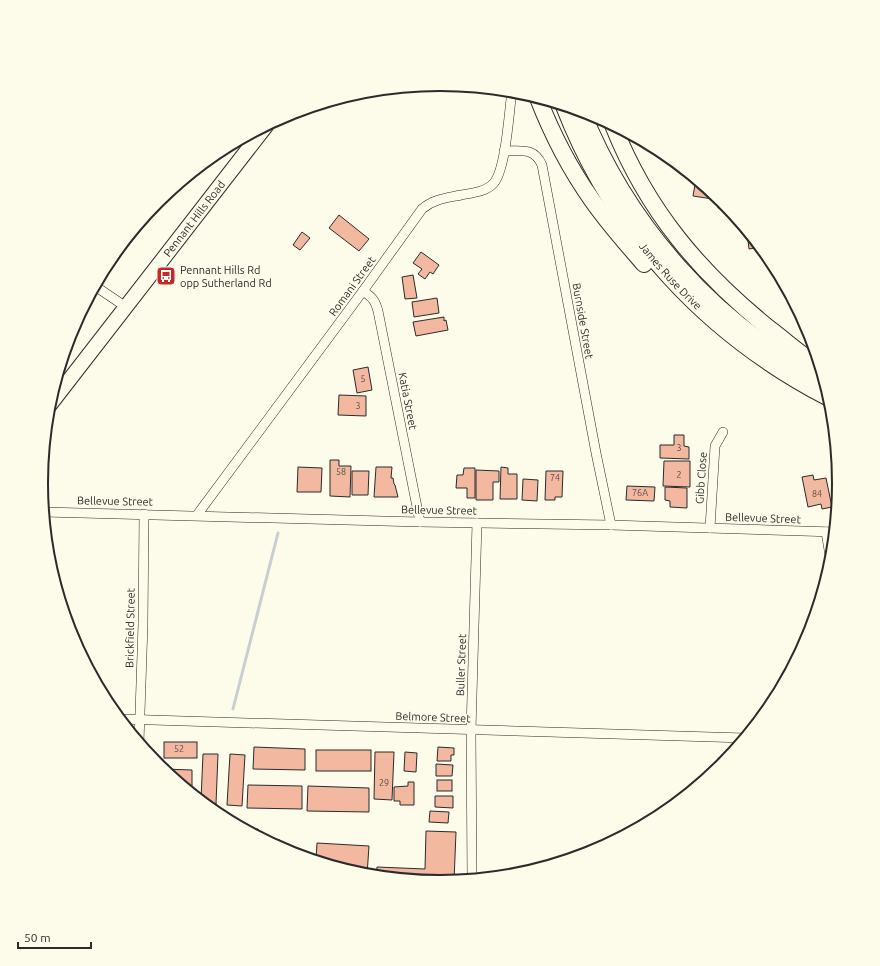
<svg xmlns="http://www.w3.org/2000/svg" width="880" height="966" font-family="Ubuntu,sans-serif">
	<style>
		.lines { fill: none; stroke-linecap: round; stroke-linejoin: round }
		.stream { stroke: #c7d0d0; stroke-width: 3 }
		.building { fill: #f2b8a0; stroke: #2b2b2b }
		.street-casing { stroke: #2b2b2b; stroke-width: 10 }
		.primary-casing { stroke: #2b2b2b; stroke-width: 16 }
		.highway-casing { stroke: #2b2b2b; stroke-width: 18 }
		.street { stroke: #fdfbea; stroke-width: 9 }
		.primary { stroke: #fdfbea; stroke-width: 14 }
		.highway { stroke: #fdfbea; stroke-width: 16 }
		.labels { text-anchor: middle; stroke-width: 3; stroke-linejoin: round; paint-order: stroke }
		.number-label { font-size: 9px; fill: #5d4e48 }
		.street-label { font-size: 11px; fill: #2b2b2b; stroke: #fdfbea }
		.poi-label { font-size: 11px; fill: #2b2b2b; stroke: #fdfbea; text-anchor: start }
		.rim { fill: none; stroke: #2b2b2b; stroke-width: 2 }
	</style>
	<rect width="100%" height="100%" fill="#fdfbea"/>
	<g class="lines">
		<path class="stream" d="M233,709L278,533"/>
	</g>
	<g class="building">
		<path d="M696,179L719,199V200L693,196Z"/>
		<path d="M720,199L722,201L730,210L718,208Z"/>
		<path d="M339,215L369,239L359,251L329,228Z"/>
		<path d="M302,232L310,238L300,250L293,245Z"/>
		<path d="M747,232L760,247L749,249Z"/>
		<path d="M421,252L439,265L433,274L430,272L425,279L418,274L422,269L413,263Z"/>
		<path d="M413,275L417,298L405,299L402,277Z"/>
		<path d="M437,298L439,313L414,317L412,302Z"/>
		<path d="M444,317V321L446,320L448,330L416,336L413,322Z"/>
		<path d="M368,367L372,390L357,393L353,370Z"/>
		<path d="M339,395L366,396V416L338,415Z"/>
		<path d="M674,435H684V446L689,447V459L660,458V445H674Z"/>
		<path d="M330,460H339V466H351L350,497L330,496Z"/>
		<path d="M664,461H690V487L663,486Z"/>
		<path d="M298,467L322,468L321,492H297Z"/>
		<path d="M376,467H392L391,478H393L394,484L395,485L398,497H374Z"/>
		<path d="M501,467L508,468V474H517V499H500Z"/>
		<path d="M464,468H475V498H467V488H456L457,475H463Z"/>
		<path d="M476,470L499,471V482H493V500H476Z"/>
		<path d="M352,471H369L368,495H352Z"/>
		<path d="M546,471H563L562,497H555V500H545Z"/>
		<path d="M813,475L814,480L826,478L832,507L822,509L821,504L808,507L802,477Z"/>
		<path d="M523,479L538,480L537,501L522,500Z"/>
		<path d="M627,486L655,487L654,501L626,500Z"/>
		<path d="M665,487L687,488V508L670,507V501L665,500Z"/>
		<rect x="164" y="742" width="33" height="16"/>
		<path d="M254,747L305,749V770L253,769Z"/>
		<path d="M438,747L454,748V755H451V761H437Z"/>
		<rect x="316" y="750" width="55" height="21"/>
		<path d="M375,752H394L392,800L374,799Z"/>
		<path d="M405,752L417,753L416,772L404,771Z"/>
		<path d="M203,754H218L216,804L204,803L201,800Z"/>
		<path d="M230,754L245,755L242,806L227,805Z"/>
		<path d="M436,764L453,765L452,776H436Z"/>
		<path d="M163,769L192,770V793Z"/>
		<rect x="437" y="780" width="15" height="11"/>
		<path d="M408,782H414V805H400V801H394V787L408,786Z"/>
		<path d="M248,785L302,786V809L247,808Z"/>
		<path d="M308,786L369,788V812L307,811Z"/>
		<path d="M435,796H453V808L435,807Z"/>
		<path d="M430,811L449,812L448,823L429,822Z"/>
		<path d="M245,829H258V836Z"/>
		<path d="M426,831L456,832L454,881L440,882L376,876L377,867L425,869Z"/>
		<path d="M264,839L280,840V848Z"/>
		<path d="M317,843L369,846L367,875L316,860Z"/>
	</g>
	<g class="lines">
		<g class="street-casing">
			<g id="street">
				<path d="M504,151C521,151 534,147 542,165L596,453L611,525"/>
				<path d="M95,286L126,307"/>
				<path d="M363,291C372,297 375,300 378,311L420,522"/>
				<path d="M44,512L420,522L611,525L834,532"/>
				<path d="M197,515L363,291L422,209C433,199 447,198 461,195C472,193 485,192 493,184C506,171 509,111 512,91"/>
				<path d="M710,528L715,446L723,432"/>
				<path d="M826,532L831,562"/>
				<path d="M120,719L745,738"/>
				<path d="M139,742L143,624L144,514"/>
				<path d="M472,879L471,730L477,523"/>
			</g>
		</g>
		<g class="primary-casing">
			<g id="primary">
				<path id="s1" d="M49,406L266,126"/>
			</g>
		</g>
		<g class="highway-casing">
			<g id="highway">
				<path d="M538,98C552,134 570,169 592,200C608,223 626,243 644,264"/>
				<path id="s2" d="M564,106C614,235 707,335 829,398"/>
				<path d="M582,111C627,224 714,324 823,379"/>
				<path d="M613,125C647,211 700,273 771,330C787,342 802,356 819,366"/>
			</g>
		</g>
		<use href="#street" class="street"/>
		<use href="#primary" class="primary"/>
		<use href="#highway" class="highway"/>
	</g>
	<defs>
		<g id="bus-square" transform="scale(1)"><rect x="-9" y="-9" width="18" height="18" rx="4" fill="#c62828" stroke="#fdfbea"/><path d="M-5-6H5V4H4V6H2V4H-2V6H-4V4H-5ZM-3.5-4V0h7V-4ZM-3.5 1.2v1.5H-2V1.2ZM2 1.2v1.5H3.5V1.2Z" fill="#fff"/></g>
	</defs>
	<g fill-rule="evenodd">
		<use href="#bus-square" x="166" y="276"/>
	</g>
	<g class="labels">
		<g class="number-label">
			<text x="363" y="382">5</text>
			<text x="358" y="409">3</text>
			<text x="679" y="451">3</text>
			<text x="341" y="475">58</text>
			<text x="679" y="478">2</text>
			<text x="555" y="481">74</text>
			<text x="640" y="496">76A</text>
			<text x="817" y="497">84</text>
			<text x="179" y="752">52</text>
			<text x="384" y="786">29</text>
		</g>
		<g class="street-label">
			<text dy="4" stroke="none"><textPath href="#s1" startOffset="237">Pennant Hills Road</textPath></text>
			<text dy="4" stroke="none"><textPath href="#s2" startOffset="202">James Ruse Drive</textPath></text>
			<text transform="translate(352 286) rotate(-54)" y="4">Romani Street</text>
			<text transform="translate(583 321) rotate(80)" y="4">Burnside Street</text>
			<text transform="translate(408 401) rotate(79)" y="4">Katia Street</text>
			<text transform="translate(701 478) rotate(-86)" y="4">Gibb Close</text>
			<text transform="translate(115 501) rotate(1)" y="4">Bellevue Street</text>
			<text transform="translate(439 510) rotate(1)" y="4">Bellevue Street</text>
			<text transform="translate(763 518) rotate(2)" y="4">Bellevue Street</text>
			<text transform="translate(130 628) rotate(-89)" y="4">Brickfield Street</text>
			<text transform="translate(461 665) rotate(-88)" y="4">Buller Street</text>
			<text transform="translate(433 717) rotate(2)" y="4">Belmore Street</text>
		</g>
		<g class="poi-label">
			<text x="180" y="274">Pennant Hills Rd<tspan x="180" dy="13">opp Sutherland Rd</tspan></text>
		</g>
	</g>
	<path d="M0 0H880V966H0ZM48 483a392 392 0 1 1 784 0a392 392 0 1 1-784 0Z" fill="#fdfbea" fill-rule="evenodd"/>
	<path class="rim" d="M48 483a392 392 0 1 1 784 0a392 392 0 1 1-784 0Z"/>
	<path d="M18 942v6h73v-6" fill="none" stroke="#2b2b2b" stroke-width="2"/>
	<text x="24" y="942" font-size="12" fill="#2b2b2b" stroke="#fdfbea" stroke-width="3" paint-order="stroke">50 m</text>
</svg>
